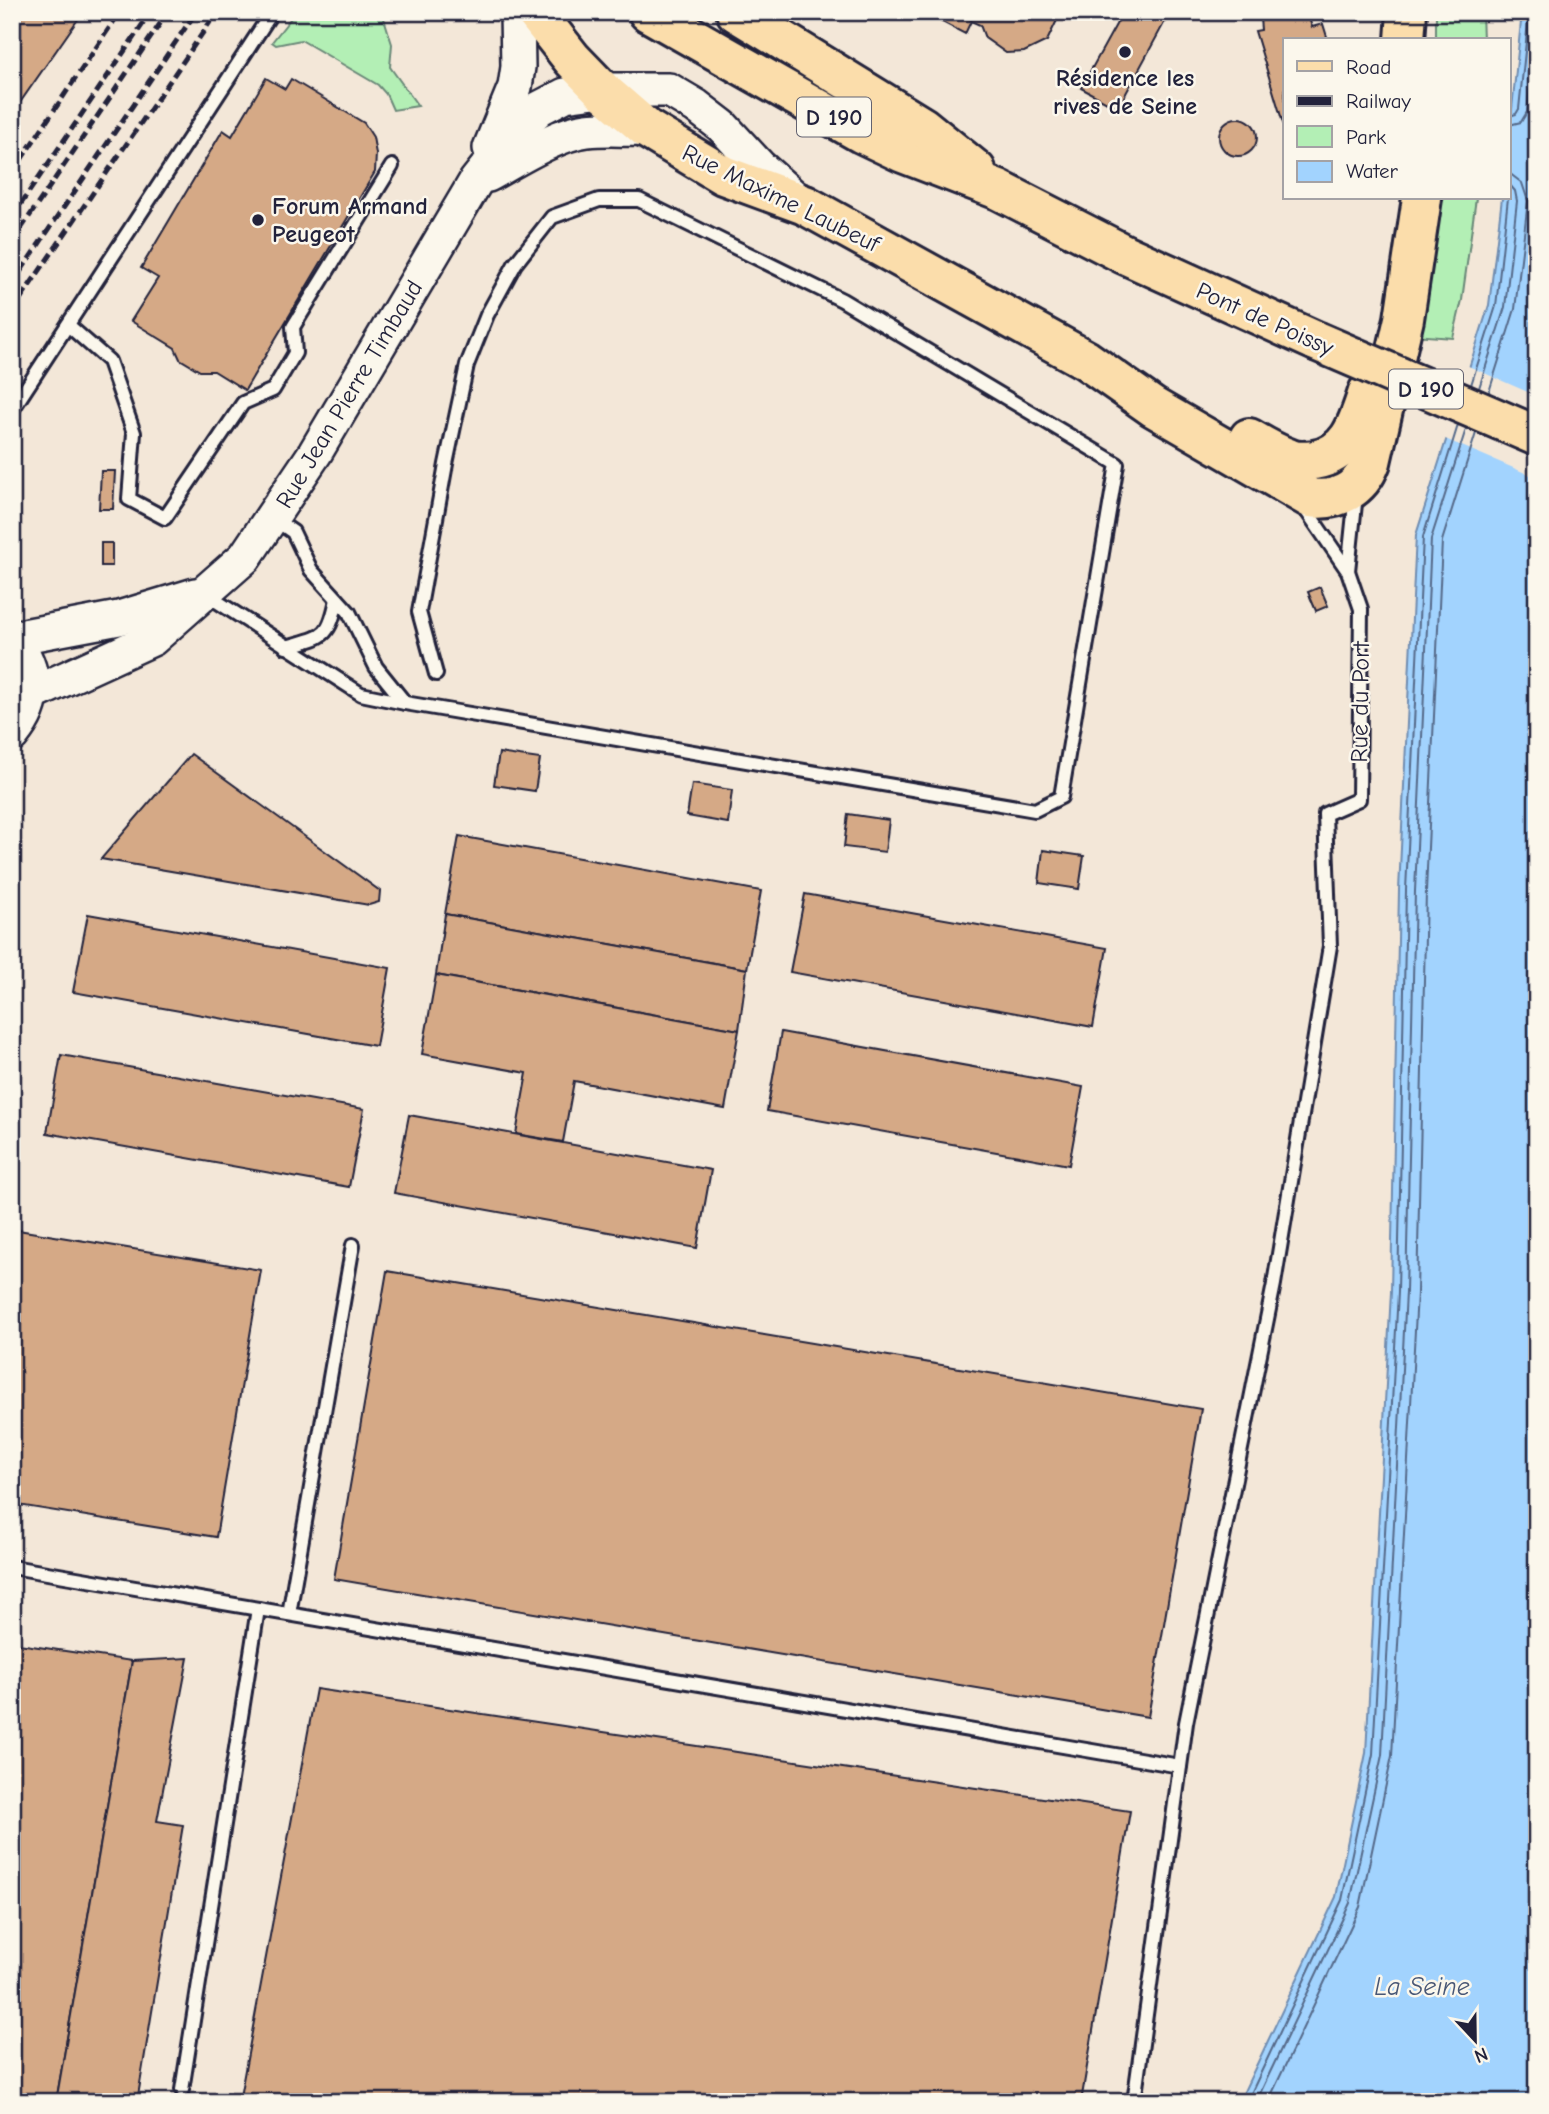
<svg xmlns="http://www.w3.org/2000/svg" width="1549" height="2114" font-family="'Comic Neue',sans-serif">
	<style>
		.green { fill: #b3efb5; stroke: #6a8878; stroke-width: 2 }
		.water { fill: #a2d3fe; stroke: #6f8cb0; stroke-width: 2 }
		.pier { fill: #f3e7d8 }
		.lines { fill: none; stroke-linecap: round; stroke-linejoin: round }
		.shore { stroke: #556989; stroke-width: 2 }
		.building { fill: #d5a986; stroke: #22223b; stroke-width: 2 }
		.service-casing { stroke: #22223b; stroke-width: 18 }
		.tertiary-casing { stroke: #22223b; stroke-width: 38 }
		.primary-casing { stroke: #22223b; stroke-width: 44 }
		.service { stroke: #fbf7ec; stroke-width: 12 }
		.tertiary { stroke: #fbf7ec; stroke-width: 33 }
		.primary { stroke: #fbddab; stroke-width: 38 }
		.rail { stroke: #22223b; stroke-width: 5; stroke-dasharray: 10 5; stroke-linecap: butt }
		.primary-bridge-casing { stroke: #22223b; stroke-width: 44; stroke-linecap: butt }
		.primary-bridge { stroke: #fbddab; stroke-width: 38 }
		.poi-dot { fill: #22223b; stroke: #fbf7ec; stroke-width: 2.5 }
		.labels { text-anchor: middle; stroke-width: 5; stroke-linejoin: round; paint-order: stroke }
		.shield { fill: #fbf7ec; stroke: #636270; stroke-width: 2 }
		.shield-label { font-size: 23px; font-weight: bold; fill: #22223b }
		.poi-label { font-size: 24px; font-weight: bold; fill: #22223b; stroke: #fbf7ec }
		.street-label { font-size: 24px; fill: #22223b; stroke: #fbf7ec }
		.water-label { font-size: 26px; font-style: italic; fill: #485776; stroke: #fbf7ec }
	</style>
	<rect width="100%" height="100%" fill="#f3e7d8"/>
	<filter id="ink" filterUnits="userSpaceOnUse"><feTurbulence type="fractalNoise" baseFrequency=".0143" numOctaves="2"/><feDisplacementMap in="SourceGraphic" scale="14" xChannelSelector="R" yChannelSelector="G"/><feConvolveMatrix kernelMatrix="1 2 1 2 8 2 1 2 1" color-interpolation-filters="sRGB"/></filter>
	<g filter="url(#ink)">
		<g class="green">
			<path d="M306,12H382L392,44L390,67L418,106L393,110L386,94L378,85L301,40L276,45L272,42L291,18Z"/>
			<path d="M1436,12H1467V18L1473,12H1482L1483,40H1436Z"/>
			<path d="M1425,198H1476L1462,300L1453,338L1414,335Z"/>
		</g>
		<path class="water" d="M1522,12H1537V2102H1239L1336,1897L1366,1753L1391,1292L1399,890L1416,535L1489,305L1502,198H1509V138Z"/>
		<path class="pier" d="M1466,365L1537,396V478L1443,438Z"/>
		<g class="lines">
			<g class="shore">
				<path d="M1509,116L1516,114L1519,109L1529,12"/>
				<path d="M1509,125L1521,122L1527,112L1537,26"/>
				<path d="M1471,385L1496,306L1508,198"/>
				<path d="M1479,388L1505,307L1517,201L1515,191L1509,184"/>
				<path d="M1489,392L1515,309L1528,201L1522,183L1509,173"/>
				<path d="M1247,2102L1342,1900L1373,1754L1398,1292L1406,890L1423,537L1458,425"/>
				<path d="M1256,2102L1350,1903L1382,1755L1406,1292L1415,891L1431,539L1466,429"/>
				<path d="M1268,2102L1360,1907L1392,1756L1417,1293L1426,891L1442,541L1476,433"/>
			</g>
		</g>
		<g class="building">
			<path d="M12,12H83L12,114Z"/>
			<path d="M923,12H1061L1047,41L1024,52L1006,53L985,38L980,25L971,21L965,34Z"/>
			<path d="M1123,12H1161L1168,16L1118,108L1081,88Z"/>
			<path d="M1228,12H1298L1300,16L1308,15L1312,27L1323,24L1328,40H1285V122L1283,123L1255,31L1261,30L1260,18Z"/>
			<path d="M266,78L285,89L291,79L364,123L373,137L376,154L375,172L245,390L214,371H200L180,359L175,348L131,321L158,278L141,268L223,130L232,136Z"/>
			<circle cx="1238" cy="137" r="19"/>
			<path d="M101,471H115L113,509H99Z"/>
			<rect x="101" y="543" width="11" height="23"/>
			<path d="M1320,587L1328,606L1316,611L1308,592Z"/>
			<path d="M499,753L540,759L535,791L494,785Z"/>
			<path d="M191,754L380,891L379,902L369,905L101,859Z"/>
			<path d="M692,784L732,790L728,823L687,816Z"/>
			<path d="M848,814L889,820L885,852L844,847Z"/>
			<path d="M459,836L761,891L747,969L445,914Z"/>
			<path d="M1043,850L1084,856L1079,889L1039,883Z"/>
			<path d="M805,894L1107,948L1093,1027L790,972Z"/>
			<path d="M88,914L390,968L376,1046L73,992Z"/>
			<path d="M445,914L747,969L739,1030L436,975Z"/>
			<path d="M436,975L739,1030L725,1109L574,1081L563,1142L516,1134L527,1073L422,1054Z"/>
			<path d="M781,1032L1083,1087L1069,1165L767,1111Z"/>
			<path d="M61,1055L364,1109L349,1187L47,1133Z"/>
			<path d="M409,1115L711,1170L697,1248L394,1193Z"/>
			<path d="M12,1229L261,1270L216,1537L12,1504Z"/>
			<path d="M387,1271L1201,1409L1148,1717L334,1579Z"/>
			<path d="M12,1643L132,1661L56,2102H12Z"/>
			<path d="M188,1658L157,1821L183,1825L137,2102H56L132,1661Z"/>
			<path d="M316,1689L1130,1811L1081,2102H239Z"/>
		</g>
		<g class="lines">
			<g class="service-casing">
				<g id="service">
					<path d="M68,325L109,361L134,433L129,499L165,518L243,403L273,390L295,353L293,327L392,166"/>
					<path d="M12,410L272,12"/>
					<path d="M1348,571L1356,494"/>
					<path d="M207,595L361,694L405,703L376,667L349,612L311,570L293,532L274,519"/>
					<path d="M286,647C324,636 329,639 337,599"/>
					<path d="M405,703L1035,810L1061,797L1117,464L842,300L639,200H599L552,217L515,264L487,315L467,365L446,464L419,612L436,674"/>
					<path d="M12,1567L1180,1766"/>
					<path d="M289,1614L353,1245"/>
					<path d="M182,2090L258,1609"/>
					<path d="M1134,2102L1186,1723L1274,1284L1330,946L1325,814L1359,799L1361,609L1348,571L1302,504"/>
				</g>
			</g>
			<g class="tertiary-casing">
				<g id="tertiary">
					<path d="M490,148L515,87L518,67L517,12"/>
					<path d="M488,175C514,161 558,133 587,130C606,128 627,130 647,129"/>
					<path d="M12,637C38,670 39,703 12,735"/>
					<path d="M13,638L119,618L195,595"/>
					<path d="M32,694L152,639L245,557L315,453L476,181L518,128L540,108L565,95L602,90H669L696,106L722,126L759,166L794,197"/>
				</g>
			</g>
			<g class="primary-casing">
				<g id="primary">
					<path d="M535,12L572,59L602,90L647,129L723,175L805,205L1086,360L1153,407L1310,498C1338,502 1361,489 1371,462L1404,319L1422,198"/>
					<path d="M648,12L861,133L903,153L999,190L1124,254L1316,341"/>
					<path d="M736,12L923,127L976,170"/>
					<path d="M1405,40L1407,12"/>
					<path d="M1249,438C1261,445 1274,453 1288,458C1296,462 1306,461 1314,460C1350,454 1358,422 1368,392"/>
				</g>
			</g>
			<use href="#service" class="service"/>
			<use href="#tertiary" class="tertiary"/>
			<use href="#primary" class="primary"/>
			<g class="rail">
				<path d="M12,173L120,12"/>
				<path d="M12,217L151,12"/>
				<path d="M12,242L168,12"/>
				<path d="M12,284L196,12"/>
				<path d="M12,311L217,12"/>
			</g>
			<g class="primary-bridge-casing">
				<path id="primary-bridge" d="M1316,341L1537,436"/>
			</g>
			<use href="#primary-bridge" class="primary-bridge"/>
		</g>
	</g>
	<g class="poi-dot">
		<circle cx="1125" cy="52" r="7"/>
		<circle cx="258" cy="220" r="7"/>
	</g>
	<g class="labels">
		<g class="shield">
			<rect x="797" y="97.5" width="74" height="39" rx="5"/>
			<rect x="1389" y="369.5" width="74" height="39" rx="5"/>
		</g>
		<g class="shield-label">
			<text x="834" y="125">D 190</text>
			<text x="1426" y="397">D 190</text>
		</g>
		<g class="poi-label">
			<text x="1125" y="86">Résidence les<tspan x="1125" dy="28">rives de Seine</tspan></text>
			<text x="272" y="214" text-anchor="start">Forum Armand<tspan x="272" dy="28">Peugeot</tspan></text>
		</g>
		<g class="street-label">
			<text transform="translate(781 198) rotate(26)" y="8">Rue Maxime Laubeuf</text>
			<text transform="translate(1265 319) rotate(24)" y="8">Pont de Poissy</text>
			<text transform="translate(349 394) rotate(-59)" y="8">Rue Jean Pierre Timbaud</text>
			<text transform="translate(1360 702) rotate(-89)" y="8">Rue du Port</text>
		</g>
		<g class="water-label">
			<text x="1422" y="1995">La Seine</text>
		</g>
	</g>
	<rect width="1549" height="2114" fill="none" stroke="#fbf7ec" stroke-width="42"/>
	<rect x="21" y="21" width="1507" height="2072" fill="none" stroke="#22223b" stroke-width="2.5" filter="url(#ink)"/>
	<rect x="1283" y="38" width="228" height="161" fill="#fbf7ec" stroke="#a4a2a5" stroke-width="2"/>
	<rect x="1297" y="61" width="35" height="10" fill="#fbddab" stroke="#a4a2a5" stroke-width="2"/>
	<text x="1346" y="74" font-size="21" fill="#22223b">Road</text>
	<rect x="1297" y="96" width="35" height="10" fill="#22223b" stroke="#a4a2a5" stroke-width="2"/>
	<text x="1346" y="108" font-size="21" fill="#22223b">Railway</text>
	<rect x="1297" y="126" width="35" height="21" fill="#b3efb5" stroke="#a4a2a5" stroke-width="2"/>
	<text x="1346" y="144" font-size="21" fill="#22223b">Park</text>
	<rect x="1297" y="161" width="35" height="21" fill="#a2d3fe" stroke="#a4a2a5" stroke-width="2"/>
	<text x="1346" y="178" font-size="21" fill="#22223b">Water</text>
	<g transform="translate(1475 2040) rotate(158)" stroke="#fbf7ec" stroke-width="5" paint-order="stroke">
	<path d="M0-5L12 26L0 18L-12 26Z" fill="#22223b"/>
	<text y="-10" font-size="19" font-weight="bold" text-anchor="middle" fill="#22223b">N</text>
	</g>
</svg>
